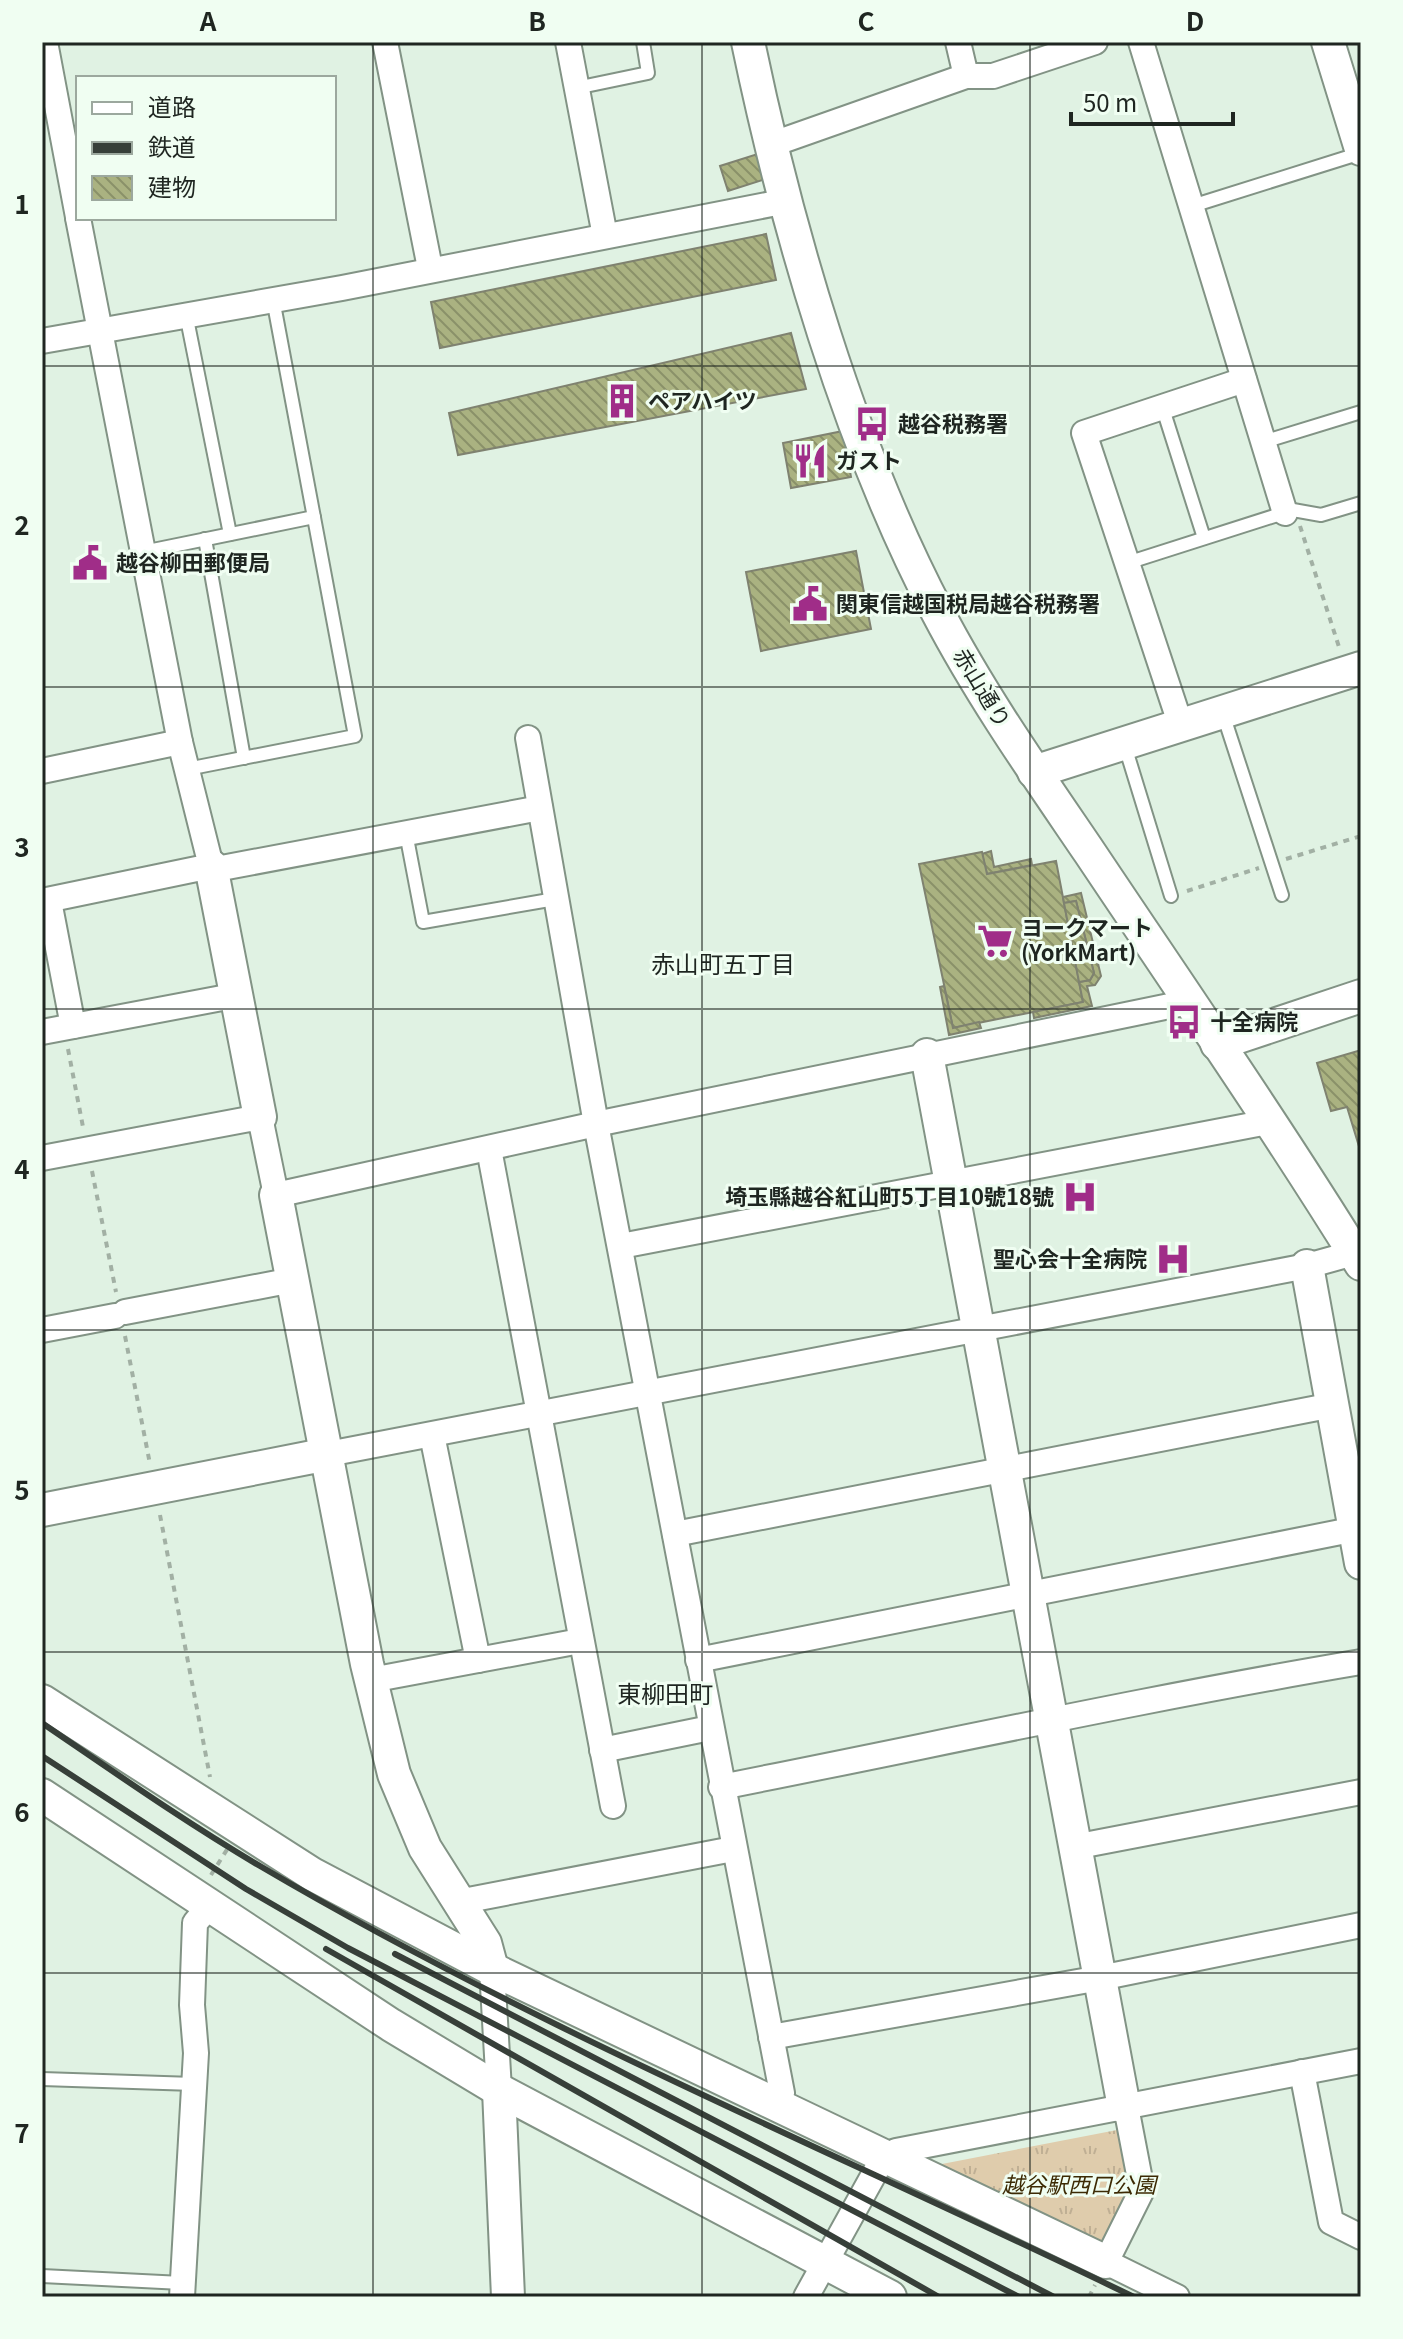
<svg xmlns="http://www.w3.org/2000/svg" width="1403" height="2339" font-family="Georgia,'Noto Sans JP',serif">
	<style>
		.grass { fill: url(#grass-tufts) }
		.building { fill: url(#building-back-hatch); stroke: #7f8270; stroke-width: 2 }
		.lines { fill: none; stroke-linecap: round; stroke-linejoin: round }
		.service-casing { stroke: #829385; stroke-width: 16 }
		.minor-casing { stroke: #829385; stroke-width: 28 }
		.tertiary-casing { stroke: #829385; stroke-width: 36 }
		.path { stroke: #a2b0a4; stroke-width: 4; stroke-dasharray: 6 6; stroke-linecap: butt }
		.service { stroke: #fff; stroke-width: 12 }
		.minor { stroke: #fff; stroke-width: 24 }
		.tertiary { stroke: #fff; stroke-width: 32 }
		.rail { stroke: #373f39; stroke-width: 6 }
		.grid { fill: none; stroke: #1f2621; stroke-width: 2; stroke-opacity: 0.55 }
		.labels { text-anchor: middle; stroke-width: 6; stroke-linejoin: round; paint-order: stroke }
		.poi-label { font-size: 22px; font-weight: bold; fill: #1f2621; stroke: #f0fef2; text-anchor: start }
		.street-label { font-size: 22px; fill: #1f2621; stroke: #f0fef2 }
		.park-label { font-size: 22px; font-style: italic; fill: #3c2a04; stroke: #f0fef2 }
		.neighbourhood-label { font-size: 24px; fill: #1f2621; stroke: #f0fef2 }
		.neatline { fill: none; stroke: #1f2621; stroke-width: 3 }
		.grid-label { font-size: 26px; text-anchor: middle; font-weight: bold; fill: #1f2621 }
	</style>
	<defs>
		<pattern id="grass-tufts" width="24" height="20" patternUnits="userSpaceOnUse" patternTransform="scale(2)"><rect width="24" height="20" fill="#dfccac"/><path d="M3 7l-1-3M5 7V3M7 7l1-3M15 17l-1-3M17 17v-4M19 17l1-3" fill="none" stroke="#bfaf94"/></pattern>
		<pattern id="building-back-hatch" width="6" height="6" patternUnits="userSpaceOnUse" patternTransform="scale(2)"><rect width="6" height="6" fill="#aab281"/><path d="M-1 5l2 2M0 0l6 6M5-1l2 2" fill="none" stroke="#8a9169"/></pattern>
	</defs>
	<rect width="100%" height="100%" fill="#e0f2e3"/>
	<path class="grass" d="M1117,2130L1130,2189L1105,2240L1092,2244L941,2171L942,2164Z"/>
	<g class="building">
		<path d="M764,152L772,177L728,191L720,166Z"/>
		<path d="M766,234L776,280L440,348L431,302Z"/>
		<path d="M791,333L806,389L458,455L449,413Z"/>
		<path d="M843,431L851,477L791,488L783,443Z"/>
		<path d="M856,551L871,629L761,651L746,572Z"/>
		<path d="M991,851L994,867L1031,859L1032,865L987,874L982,854Z"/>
		<path d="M982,852L987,874L1056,861L1083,1002L953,1028L919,864Z"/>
		<path d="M1081,893L1101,976L1095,985L1087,986L1092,1006L1034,1018L1033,1012L1083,1002L1079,982L1090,980L1094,973L1076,901L1064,903L1063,897Z"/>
		<path d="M1076,901L1094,973L1090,980L1079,982L1064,903Z"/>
		<path d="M944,986L953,1028L979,1022L981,1028L949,1035L940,987Z"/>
		<path d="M1361,1050V1153L1347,1107L1331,1111L1317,1063Z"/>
	</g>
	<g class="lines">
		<g class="service-casing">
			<g id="service">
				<path d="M576,88L648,73L643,42"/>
				<path d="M1192,206L1361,153"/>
				<path d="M186,314L230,534"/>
				<path d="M1163,409L1204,538"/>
				<path d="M1263,442L1361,412"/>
				<path d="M205,539L244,758"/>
				<path d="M143,552L314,517"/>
				<path d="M1127,563L1293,510L1321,515L1361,503"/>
				<path d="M1223,714L1282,895"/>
				<path d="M1124,743L1171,896"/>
				<path d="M187,769L355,736L273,299"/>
				<path d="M406,833L423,922L555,899"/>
				<path d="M42,2079L194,2084"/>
				<path d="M42,2276L182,2283"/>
			</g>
		</g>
		<g class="minor-casing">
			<g id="minor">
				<path d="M45,42L78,217"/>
				<path d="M385,42L430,268"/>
				<path d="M568,42L605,236"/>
				<path d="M958,42L966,76"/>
				<path d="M1141,42L1285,513"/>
				<path d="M773,144L966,76H993L1095,42"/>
				<path d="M42,341L342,288L787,201"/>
				<path d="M1180,723L1084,433L1244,380"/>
				<path d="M528,738L596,1124L782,2093L773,2105"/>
				<path d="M42,771L180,742"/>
				<path d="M211,870L540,808"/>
				<path d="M42,901L211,866L180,742L78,218"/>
				<path d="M49,901L73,1026"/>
				<path d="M42,1032L238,995"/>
				<path d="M489,1149L613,1806"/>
				<path d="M42,1158L260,1117L276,1195L596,1124L1189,1002"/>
				<path d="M621,1246L1268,1122"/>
				<path d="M125,1312L293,1280"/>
				<path d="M42,1330L115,1316"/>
				<path d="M432,1435L478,1660"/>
				<path d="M328,1454L1307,1266L1343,1256L1352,1250"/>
				<path d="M675,1534L1333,1405"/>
				<path d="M698,1660L1361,1528"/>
				<path d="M371,1680L580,1641"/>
				<path d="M602,1750L710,1728"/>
				<path d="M721,1787C934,1745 1147,1698 1361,1662"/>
				<path d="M1074,1847L1361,1792"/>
				<path d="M458,1902L733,1849"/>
				<path d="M492,1969L499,2090"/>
				<path d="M771,2037L1100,1978L1361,1925"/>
				<path d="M1302,2072L1331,2222L1361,2237"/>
				<path d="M1126,2107L1142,2190L1106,2262L1177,2297"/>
				<path d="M892,2161L896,2151L1361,2061"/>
				<path d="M182,2297L196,2053L192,2005L195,1923L210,1905"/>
				<path d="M806,2297L883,2158"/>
			</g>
		</g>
		<g class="tertiary-casing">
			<g id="tertiary">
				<path d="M748,42C787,229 849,444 938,613C982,697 1037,775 1090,853C1181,989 1275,1125 1361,1264"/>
				<path d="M1328,42L1361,149"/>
				<path d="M1034,772L1361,668"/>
				<path d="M211,866L260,1117"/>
				<path d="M1217,1044L1361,996"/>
				<path d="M927,1055L1124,2107"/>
				<path d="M276,1195L367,1664L394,1774L425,1848L485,1943L492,1969"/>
				<path d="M1307,1266L1361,1563"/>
				<path d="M42,1510L328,1454"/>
				<path d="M42,1701L312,1874L492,1969L1106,2262"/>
				<path d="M42,1795L391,2025L499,2090L890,2297"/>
				<path d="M499,2090L508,2297"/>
			</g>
		</g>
		<g class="path">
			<path d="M1300,526L1339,647"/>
			<path d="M1286,859L1361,836"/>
			<path d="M1187,891L1259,868"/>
			<path d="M68,1049L83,1127"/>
			<path d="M92,1171L116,1292"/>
			<path d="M125,1336L150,1464"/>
			<path d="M160,1515L210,1777"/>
			<path d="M211,1875L228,1848"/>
			<path d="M1089,2297L1095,2285"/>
		</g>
		<use href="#service" class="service"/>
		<use href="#minor" class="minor"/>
		<use href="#tertiary" class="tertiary"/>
		<g class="rail">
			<path d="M42,1723C114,1772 185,1822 260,1866C540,2031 842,2155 1134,2297"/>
			<path d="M42,1756L246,1889L348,1948L1019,2297"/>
			<path d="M326,1949L939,2297"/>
			<path d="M395,1954L1054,2297"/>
		</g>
	</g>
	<path class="grid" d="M373,42V2297M702,42V2297M1030,42V2297M42,366H1361M42,687H1361M42,1009H1361M42,1330H1361M42,1652H1361M42,1973H1361"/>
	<defs>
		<g id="building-bare" transform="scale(2.76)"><path d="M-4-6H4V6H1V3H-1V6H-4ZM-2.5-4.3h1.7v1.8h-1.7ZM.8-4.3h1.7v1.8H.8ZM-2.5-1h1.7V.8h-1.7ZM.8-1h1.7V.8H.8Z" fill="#a02d88" stroke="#f0fef2" stroke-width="2.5" paint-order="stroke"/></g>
		<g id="bus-bare" transform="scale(2.76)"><path d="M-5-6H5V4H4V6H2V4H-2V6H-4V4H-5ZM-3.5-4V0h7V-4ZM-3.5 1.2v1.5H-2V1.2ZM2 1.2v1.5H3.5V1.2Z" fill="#a02d88" stroke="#f0fef2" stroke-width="2.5" paint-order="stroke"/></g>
		<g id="restaurant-bare" transform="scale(2.76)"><path d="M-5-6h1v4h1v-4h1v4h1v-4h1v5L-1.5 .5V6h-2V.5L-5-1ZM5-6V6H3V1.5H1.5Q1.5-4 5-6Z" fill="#a02d88" stroke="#f0fef2" stroke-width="2.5" paint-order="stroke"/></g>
		<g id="civic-bare" transform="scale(2.76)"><path d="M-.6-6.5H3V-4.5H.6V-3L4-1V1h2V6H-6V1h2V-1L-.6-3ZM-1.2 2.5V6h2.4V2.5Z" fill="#a02d88" stroke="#f0fef2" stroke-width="2.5" paint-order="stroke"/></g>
		<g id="supermarket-bare" transform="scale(2.76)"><path d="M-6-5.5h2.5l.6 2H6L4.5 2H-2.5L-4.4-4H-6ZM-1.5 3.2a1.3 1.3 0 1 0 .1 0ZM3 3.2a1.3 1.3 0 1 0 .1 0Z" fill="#a02d88" stroke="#f0fef2" stroke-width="2.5" paint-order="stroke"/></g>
		<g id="hospital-bare" transform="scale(2.76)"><path d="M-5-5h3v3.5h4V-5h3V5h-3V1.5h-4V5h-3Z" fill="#a02d88" stroke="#f0fef2" stroke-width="2.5" paint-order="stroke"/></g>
	</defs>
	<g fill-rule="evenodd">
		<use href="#building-bare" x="622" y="401"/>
		<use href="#bus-bare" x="872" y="424"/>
		<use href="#restaurant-bare" x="810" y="461"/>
		<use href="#civic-bare" x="90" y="563"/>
		<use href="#civic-bare" x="810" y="604"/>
		<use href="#supermarket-bare" x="995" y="941"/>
		<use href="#bus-bare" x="1184" y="1022"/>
		<use href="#hospital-bare" x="1080" y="1197"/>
		<use href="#hospital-bare" x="1173" y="1259"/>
	</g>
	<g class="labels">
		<g class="poi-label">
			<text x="648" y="409">ペアハイツ</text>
			<text x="898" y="432">越谷税務署</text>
			<text x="836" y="469">ガスト</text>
			<text x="116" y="571">越谷柳田郵便局</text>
			<text x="836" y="612">関東信越国税局越谷税務署</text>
			<text x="1021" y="936">ヨークマート<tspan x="1021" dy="25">(YorkMart)</tspan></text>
			<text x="1210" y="1030">十全病院</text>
			<text x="1054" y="1205" text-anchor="end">埼玉縣越谷紅山町5丁目10號18號</text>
			<text x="1147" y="1267" text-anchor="end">聖心会十全病院</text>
		</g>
		<g class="street-label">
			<text transform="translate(982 688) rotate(59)" y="8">赤山通り</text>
		</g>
		<g class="park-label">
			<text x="1079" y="2193">越谷駅西口公園</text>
		</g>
		<g class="neighbourhood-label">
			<text x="723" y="973">赤山町五丁目</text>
			<text x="665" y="1703">東柳田町</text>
		</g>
	</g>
	<rect width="1403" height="2339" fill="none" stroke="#f0fef2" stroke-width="88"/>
	<rect x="76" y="76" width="260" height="144" fill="#f0fef2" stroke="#9ca89e" stroke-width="2"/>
	<rect x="92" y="102" width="40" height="12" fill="#ffffff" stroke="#9ca89e" stroke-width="2"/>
	<text x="148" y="116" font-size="24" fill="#1f2621">道路</text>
	<rect x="92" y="142" width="40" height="12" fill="#373f39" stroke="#9ca89e" stroke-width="2"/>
	<text x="148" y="156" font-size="24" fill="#1f2621">鉄道</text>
	<rect x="92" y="176" width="40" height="24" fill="url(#building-back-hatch)" stroke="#9ca89e" stroke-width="2"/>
	<text x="148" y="196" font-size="24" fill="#1f2621">建物</text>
	<path d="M1071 112v12h162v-12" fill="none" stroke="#1f2621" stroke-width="4"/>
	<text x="1083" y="112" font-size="24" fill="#1f2621" stroke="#f0fef2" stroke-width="6" paint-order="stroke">50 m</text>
	<rect x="44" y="44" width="1315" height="2251" class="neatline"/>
	<g class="grid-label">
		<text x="208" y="31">A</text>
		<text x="537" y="31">B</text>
		<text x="866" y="31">C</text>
		<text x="1195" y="31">D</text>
		<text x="22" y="214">1</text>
		<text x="22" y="535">2</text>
		<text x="22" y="857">3</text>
		<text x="22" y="1179">4</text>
		<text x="22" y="1500">5</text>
		<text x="22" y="1822">6</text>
		<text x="22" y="2143">7</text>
	</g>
</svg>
